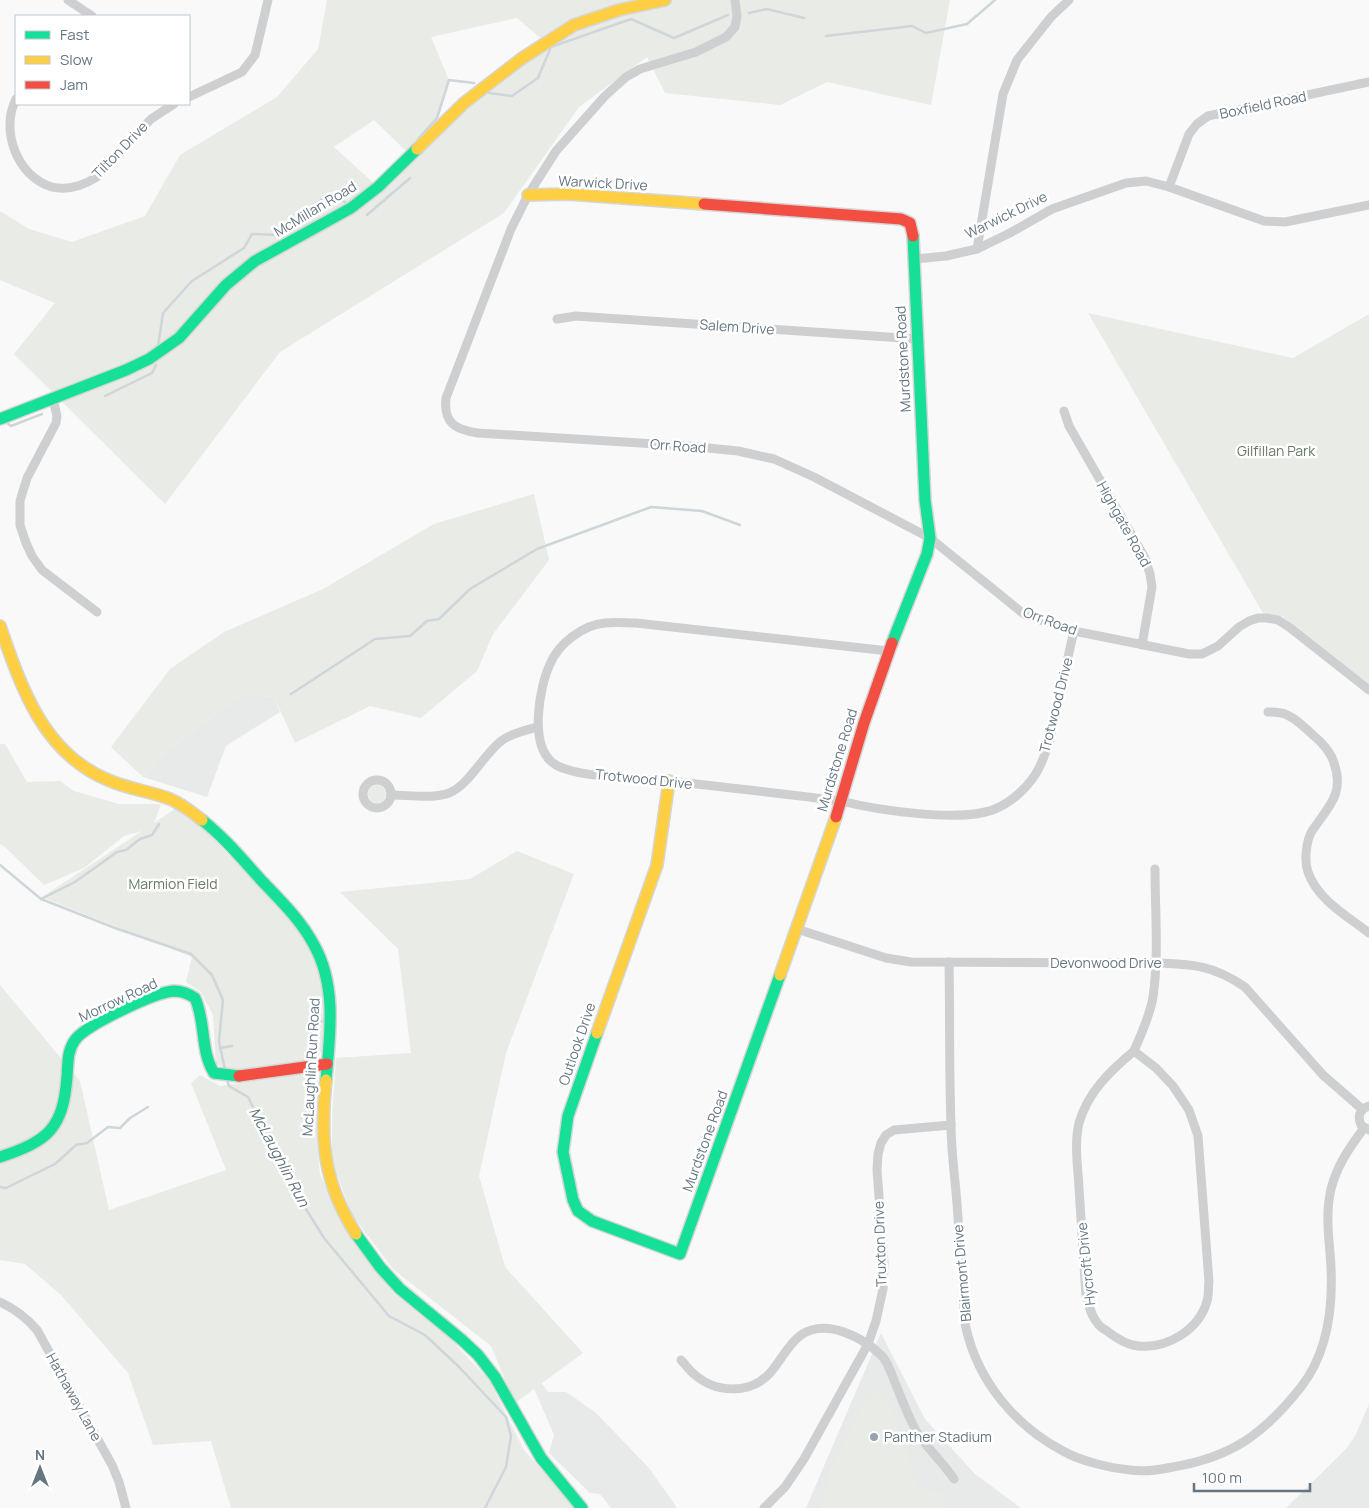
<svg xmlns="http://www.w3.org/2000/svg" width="1369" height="1508" font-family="Manrope,sans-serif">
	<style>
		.built { fill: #e8e9e9 }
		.green { fill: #e8ebe6; fill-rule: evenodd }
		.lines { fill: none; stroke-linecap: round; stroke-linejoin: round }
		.stream { stroke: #ced6d9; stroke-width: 2.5 }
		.fast-casing { stroke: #d5d6d7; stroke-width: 14 }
		.slow-casing { stroke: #d5d6d7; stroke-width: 14 }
		.jam-casing { stroke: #d5d6d7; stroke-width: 14 }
		.street { stroke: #cecfd0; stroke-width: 9 }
		.fast { stroke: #16e098; stroke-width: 11 }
		.slow { stroke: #ffcf43; stroke-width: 11 }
		.jam { stroke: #f24e42; stroke-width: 11 }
		.poi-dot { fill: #99a4ac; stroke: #fff; stroke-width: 2 }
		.labels { text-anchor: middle; stroke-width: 5; stroke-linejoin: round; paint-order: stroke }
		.street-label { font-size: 14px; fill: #657683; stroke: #fff }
		.park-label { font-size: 14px; fill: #687a64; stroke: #fff }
		.poi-label { font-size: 14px; fill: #657683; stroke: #fff; text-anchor: start }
		.water-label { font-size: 15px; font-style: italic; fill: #60757c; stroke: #fff }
	</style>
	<rect width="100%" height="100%" fill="#f9f9f9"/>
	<g class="built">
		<path d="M241,694L274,697L280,712L226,746L207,797L143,777L171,748Z"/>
		<path d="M881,1333L925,1419L975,1474L1021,1508H806Z"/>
		<path d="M540,1381L548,1392H566L595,1412L649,1468L677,1508H611L600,1494L590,1493L549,1453L554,1435L533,1386Z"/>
		<path d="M1369,1404V1508H1286L1347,1448L1356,1434Z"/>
	</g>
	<g class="green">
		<path d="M327,0H950L931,105L827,82L780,105L665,93L647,57L579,107L504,213L280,352L165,504L14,354L55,303L0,280V211L29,229L72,242L145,216L180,155L277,97L318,49ZM517,18L551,47L499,76L378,187L334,147L374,120L406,151L437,118L449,80L431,37Z"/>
		<path d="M1088,313L1293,358L1369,314V686L1282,616L1263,613Z"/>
		<path d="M534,494L549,560L493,634L477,671L421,718L370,706L295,743L274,697L241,694L171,748L143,777L111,747L170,669L224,632L323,589L434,524Z"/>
		<path d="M0,744H5L27,782L60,781L74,791L119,804H161L154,823L176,808L197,822L280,909L314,952L324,992V1047L315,1061L240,1073L216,1064L213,1015L201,992L186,982L192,957L42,897L142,831L124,836L84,868L44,885L5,847L0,844Z"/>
		<circle cx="377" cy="794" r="9"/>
		<path d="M517,851L574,874L506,1053L479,1176L505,1267L583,1353L515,1403L491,1346L394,1270L352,1215L332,1161V1118L336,1058L411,1053L398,949L340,892L470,879Z"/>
		<path d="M0,985L80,1081L109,1210L226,1170L191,1083L200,1075L220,1086L313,1072L321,1086L317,1139L320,1175L347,1230L393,1293L451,1340L489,1380L524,1450L574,1508H231L211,1441L153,1445L128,1373L60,1294L25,1264L0,1260Z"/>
		<path d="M876,1390L893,1408L918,1487L943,1493L945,1508H818L827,1488L831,1467L868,1395H871Z"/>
	</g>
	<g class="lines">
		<g class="stream">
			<path d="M749,13L767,9L804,18"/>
			<path d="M826,36L912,26L926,33L967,24L995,0"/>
			<path d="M489,93L512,96L538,78L551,47L631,19L674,38L728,15"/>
			<path d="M418,139L437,118L449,80L474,83"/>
			<path d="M367,215L410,178"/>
			<path d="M158,347L163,313L192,281L244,248L252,234L279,235L308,221L313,205L326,197L345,202"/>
			<path d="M105,396L152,373L156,365"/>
			<path d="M7,423L11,426L42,414"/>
			<path d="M291,694L375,639L410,636L427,621L439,619L470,589L537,549L651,507L702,511L740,525"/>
			<path d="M0,865L41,899L115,928L191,954L212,975L223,1000L219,1041L225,1070"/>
			<path d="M41,899L75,882L117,852L126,850L140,839L152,835L159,824"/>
			<path d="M320,1002H325"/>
			<path d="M315,1022L326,1021"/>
			<path d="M220,1048L232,1046"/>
			<path d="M227,1080L229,1086L248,1097L296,1193L324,1238L389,1316L425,1335L460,1368L506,1417L511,1436L506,1467L485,1508"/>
			<path d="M0,1187L6,1188L55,1164L76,1145L87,1143L108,1127L120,1128L130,1118L148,1107"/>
		</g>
		<g class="fast-casing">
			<g id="fast">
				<path d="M0,419L126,370L149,359L179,338L226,285L255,261L351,208L378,187L417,149"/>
				<path d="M892,643L927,554L930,538L925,500L913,236"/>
				<path d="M202,820C224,837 242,859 261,880C280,900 301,920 314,945C337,986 330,1035 326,1080"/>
				<path d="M597,1033L568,1116L563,1152L573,1200L578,1211L592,1221L680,1254L780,975"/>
				<path d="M0,1157C48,1141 63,1129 67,1077C68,1064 67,1051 75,1040C86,1025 155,992 174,991C181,991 189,994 195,998C206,1022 200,1050 214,1073L239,1076"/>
				<path d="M356,1234L380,1267L400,1289L462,1340L478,1355L495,1377L541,1458L582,1508"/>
			</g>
		</g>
		<g class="slow-casing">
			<g id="slow">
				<path d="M417,149L464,103L521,59L574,25L619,10L665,0"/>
				<path d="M528,195L568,194L704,204"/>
				<path d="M0,626C21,687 43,753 108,780C128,789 150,791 170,799C182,804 192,812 202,820"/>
				<path d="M780,975L836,817"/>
				<path d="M597,1033L657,865L669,781"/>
				<path d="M326,1080C320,1140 323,1182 356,1234"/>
			</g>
		</g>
		<g class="jam-casing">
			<g id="jam">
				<path d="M704,204L901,219L910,223L913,236"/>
				<path d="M836,817L864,723L892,643"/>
				<path d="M239,1076L327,1064"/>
			</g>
		</g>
		<g class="street">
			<path d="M68,0L92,16"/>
			<path d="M735,0L737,16L735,27L726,37L696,52L640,69L626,77L605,96L556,151L528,195L511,229L446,398C443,423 456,430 478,433L688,446L738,451L774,459L814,477L930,538L1025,615L1074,631L1189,654H1202L1218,646L1239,627L1249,621L1258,618H1267L1278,620L1289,627L1369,690"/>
			<path d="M189,97L242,72L255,55L268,0"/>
			<path d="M16,99C0,130 17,177 52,187C68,191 84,185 97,177L151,119L174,104"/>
			<path d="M1169,187L1189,134L1197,124L1208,116L1369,82"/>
			<path d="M977,249L1003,94L1017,60L1051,17L1069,0"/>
			<path d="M915,259L946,256L977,249L1010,233L1052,209L1126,183L1146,181L1169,187L1264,221L1285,222L1369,205"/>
			<path d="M557,319L576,316L917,339"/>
			<path d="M53,399L57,416L56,423L27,478L20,501V525L26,543L32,556L42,570L97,612"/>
			<path d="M1064,411L1069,426L1145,558L1150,574L1152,587L1142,645"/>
			<path d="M889,651L636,623C626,623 615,622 605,623C583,625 559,643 550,664C539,688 529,745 553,763C572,778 641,778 668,781C726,787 783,794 841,801C876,810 962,823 995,809C1013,802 1031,784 1039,768C1049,748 1053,727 1057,706C1063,681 1068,656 1074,631"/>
			<path d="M1268,712C1274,712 1282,712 1287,715C1297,719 1306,729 1314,736C1322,742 1331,753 1334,763C1345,794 1328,807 1312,831C1306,841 1304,861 1308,872C1317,899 1347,916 1369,933"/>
			<circle cx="377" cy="794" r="14"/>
			<path d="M391,795C409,795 432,799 449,793C470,785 485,751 504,739C513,733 527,730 537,727"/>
			<path d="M797,929L886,958L911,962L1155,963C1192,964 1213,965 1245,987L1323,1075L1362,1109"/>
			<path d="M949,962C950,1016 949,1070 951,1124C951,1150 955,1177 957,1204C959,1231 961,1258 963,1285C964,1299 963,1314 966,1328C978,1381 1015,1426 1063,1451C1080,1461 1110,1468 1130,1470C1144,1472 1159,1470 1173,1467C1232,1457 1264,1434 1301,1387C1330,1350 1334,1298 1330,1253C1328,1231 1326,1211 1331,1189C1337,1165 1350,1147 1364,1128"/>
			<path d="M1134,1051L1156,1068L1173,1086L1189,1110L1198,1136L1209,1282C1208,1288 1209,1295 1207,1301C1199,1330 1167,1349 1138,1346C1126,1345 1116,1338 1107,1331C1104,1329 1100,1327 1098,1324C1091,1316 1089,1306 1086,1296C1084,1260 1081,1224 1079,1188C1078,1168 1074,1144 1079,1123C1088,1092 1110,1071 1134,1051Z"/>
			<path d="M1134,1051C1141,1034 1150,1016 1153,997C1159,956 1155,910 1155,869"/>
			<path d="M1369,1130L1361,1125C1357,1116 1360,1109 1369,1106"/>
			<path d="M0,1302C16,1309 26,1317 37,1330L112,1465L119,1482L126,1508"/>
			<path d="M681,1360C685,1364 689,1370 694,1374C715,1393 750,1395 770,1373C781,1361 788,1344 801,1335C826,1318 862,1337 881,1355C888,1361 892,1376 896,1385C903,1402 910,1422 920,1437C931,1452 944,1464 954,1479"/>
			<path d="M764,1508L785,1487L804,1459L868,1344L876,1321L883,1289L884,1263L877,1170L878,1154L881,1143L886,1135L894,1130L951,1125"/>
		</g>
		<use href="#fast" class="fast"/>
		<use href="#slow" class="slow"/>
		<use href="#jam" class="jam"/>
	</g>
	<circle class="poi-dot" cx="874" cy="1437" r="5"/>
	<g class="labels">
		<g class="street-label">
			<text transform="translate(1263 105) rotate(-12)" y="5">Boxfield Road</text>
			<text transform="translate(120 150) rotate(-46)" y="5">Tilton Drive</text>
			<text transform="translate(603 183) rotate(3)" y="5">Warwick Drive</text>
			<text transform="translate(315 209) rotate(-31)" y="5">McMillan Road</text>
			<text transform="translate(1006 215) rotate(-26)" y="5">Warwick Drive</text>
			<text transform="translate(737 327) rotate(4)" y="5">Salem Drive</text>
			<text transform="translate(903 359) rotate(-93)" y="5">Murdstone Road</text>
			<text transform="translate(678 446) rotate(4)" y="5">Orr Road</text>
			<text transform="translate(1124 524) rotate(61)" y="5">Highgate Road</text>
			<text transform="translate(1050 621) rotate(20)" y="5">Orr Road</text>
			<text transform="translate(1056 705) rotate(-76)" y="5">Trotwood Drive</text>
			<text transform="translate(837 760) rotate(-73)" y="5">Murdstone Road</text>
			<text transform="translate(644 779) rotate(6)" y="5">Trotwood Drive</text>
			<text x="1106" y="968">Devonwood Drive</text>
			<text transform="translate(118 1000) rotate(-25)" y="5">Morrow Road</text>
			<text transform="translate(577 1044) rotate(-71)" y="5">Outlook Drive</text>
			<text transform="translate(311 1067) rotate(-87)" y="5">McLaughlin Run Road</text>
			<text transform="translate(705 1141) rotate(-70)" y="5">Murdstone Road</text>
			<text transform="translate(880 1244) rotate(-92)" y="5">Truxton Drive</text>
			<text transform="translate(1086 1264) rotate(-96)" y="5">Hycroft Drive</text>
			<text transform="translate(962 1273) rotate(-95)" y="5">Blairmont Drive</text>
			<text transform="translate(74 1397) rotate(61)" y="5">Hathaway Lane</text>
		</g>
		<g class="park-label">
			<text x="1276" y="456">Gilfillan Park</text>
			<text x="173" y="889">Marmion Field</text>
		</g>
		<g class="poi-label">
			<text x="884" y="1442">Panther Stadium</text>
		</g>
		<g class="water-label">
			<text transform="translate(279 1157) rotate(62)" y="5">McLaughlin Run</text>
		</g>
	</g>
	<rect x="15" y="15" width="175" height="90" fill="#ffffff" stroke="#c1c8cd"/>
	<rect x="25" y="31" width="25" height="8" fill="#16e098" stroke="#c1c8cd"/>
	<text x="60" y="40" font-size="15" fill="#657683">Fast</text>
	<rect x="25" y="56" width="25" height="8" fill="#ffcf43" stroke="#c1c8cd"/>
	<text x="60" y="65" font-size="15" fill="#657683">Slow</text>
	<rect x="25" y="81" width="25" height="8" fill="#f24e42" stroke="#c1c8cd"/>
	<text x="60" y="90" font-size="15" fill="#657683">Jam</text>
	<g transform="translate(40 1468)" stroke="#ffffff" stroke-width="4" paint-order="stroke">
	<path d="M0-4L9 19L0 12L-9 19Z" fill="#657683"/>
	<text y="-8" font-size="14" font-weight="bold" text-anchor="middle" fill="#657683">N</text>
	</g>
	<path d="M1194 1483v8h116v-8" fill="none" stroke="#657683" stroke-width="2.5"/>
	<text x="1202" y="1483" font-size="15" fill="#657683" stroke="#ffffff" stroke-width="4" paint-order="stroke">100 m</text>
</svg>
